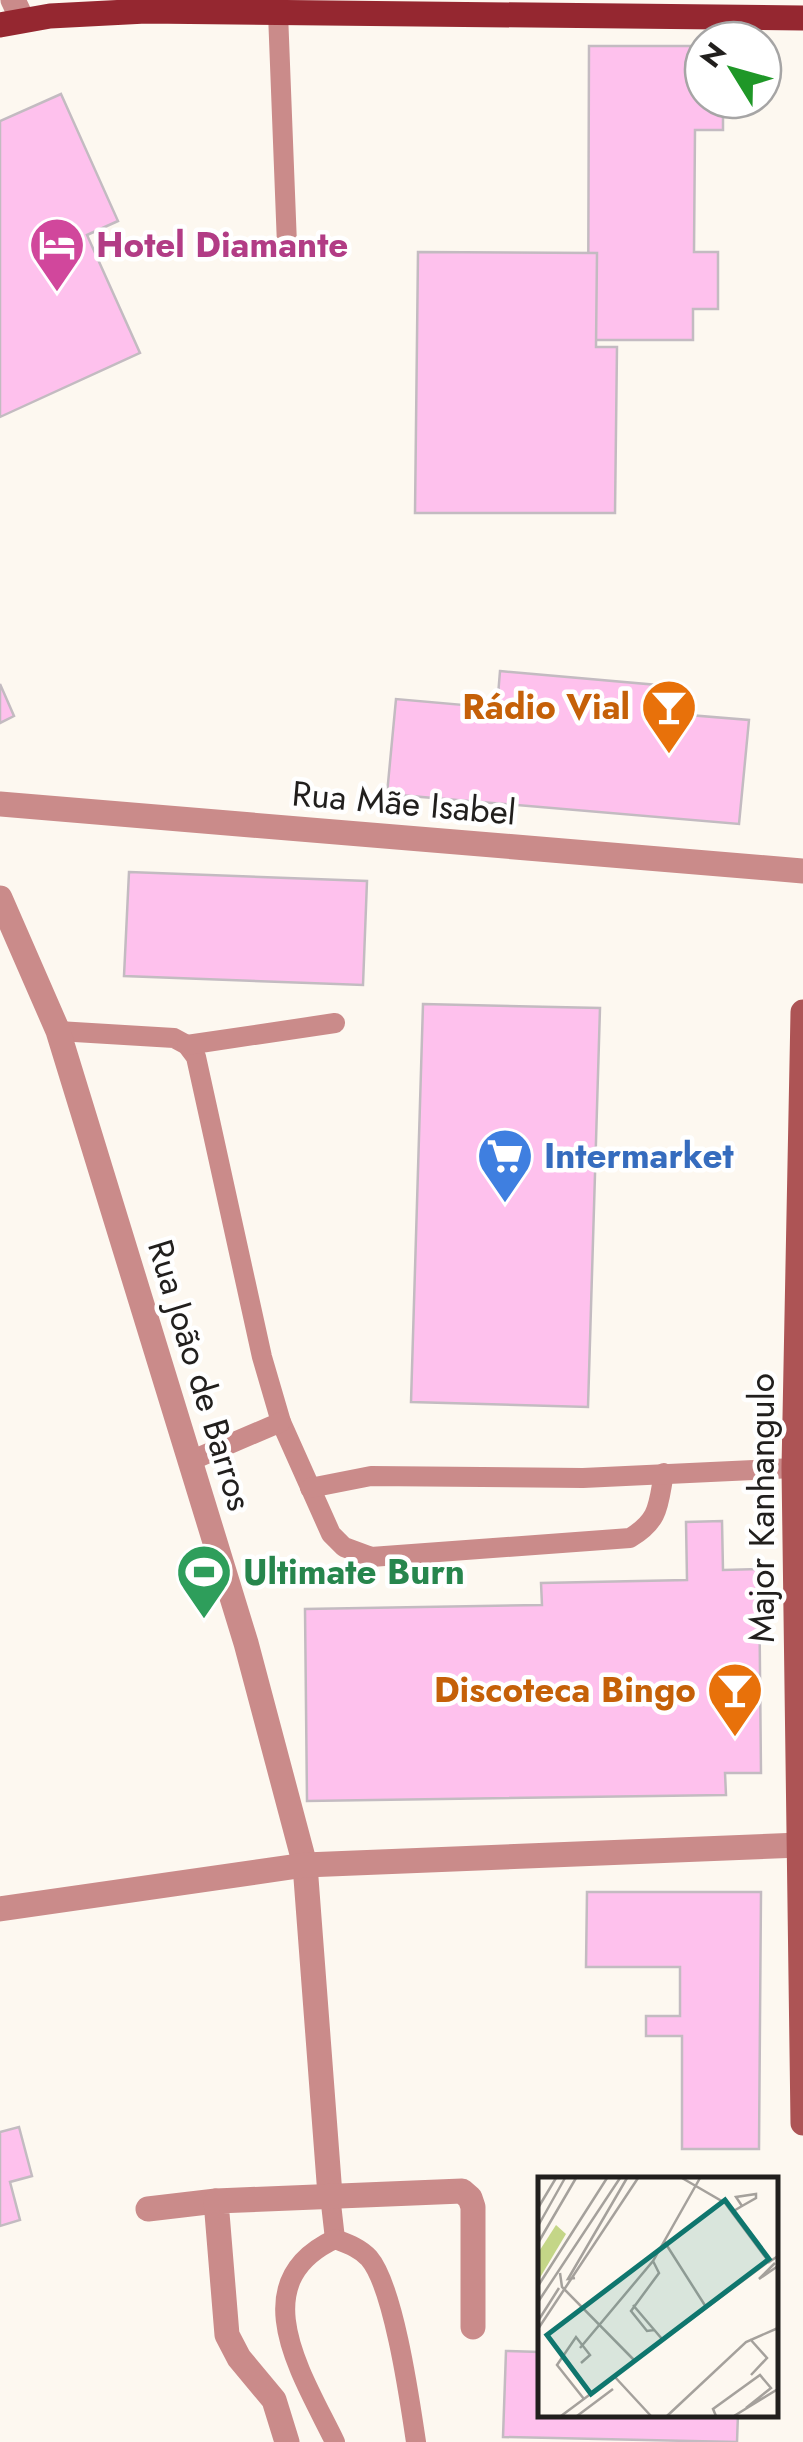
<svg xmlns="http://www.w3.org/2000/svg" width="803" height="2442" font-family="Jost,sans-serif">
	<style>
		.building { fill: #fec1ed; stroke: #c3bbc1; stroke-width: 2.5 }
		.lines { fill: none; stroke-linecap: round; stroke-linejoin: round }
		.lane { stroke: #ca8b8a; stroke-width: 20 }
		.street { stroke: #ca8b8a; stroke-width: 25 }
		.secondary { stroke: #ad5455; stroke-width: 25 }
		.primary { stroke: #952730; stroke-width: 25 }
		.labels { text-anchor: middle; stroke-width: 9; stroke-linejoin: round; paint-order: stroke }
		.hotel-label { font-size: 35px; font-weight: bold; fill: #b23c85; stroke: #fff; text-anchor: start }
		.food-label { font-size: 35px; font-weight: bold; fill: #c56008; stroke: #fff; text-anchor: end }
		.street-label { font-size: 35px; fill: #211f1d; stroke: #fff }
		.shop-label { font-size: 35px; font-weight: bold; fill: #366cbe; stroke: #fff; text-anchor: start }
		.leisure-label { font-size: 35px; font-weight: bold; fill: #27864d; stroke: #fff; text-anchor: start }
		.inset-road { fill: none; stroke: #a5a19c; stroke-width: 2.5 }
		.view { fill: #0f766e; fill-opacity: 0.15; stroke: #0f766e; stroke-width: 5 }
		.inset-edge { fill: none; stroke: #211f1d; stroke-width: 5 }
	</style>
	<rect width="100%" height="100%" fill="#fdf8f0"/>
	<g class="building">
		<path d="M589,46H703V100H723V130H695L694,252H718V309H693V340H588Z"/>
		<path d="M61,94L118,221L87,235L140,353L0,417V121Z"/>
		<path d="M418,252L597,253L596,347H617L615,513H415Z"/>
		<path d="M500,671L680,687L677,714L749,720L739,824L387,794L396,699L497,708Z"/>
		<path d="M0,684L14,716L0,723Z"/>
		<path d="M129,872L367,881L363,985L124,976Z"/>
		<path d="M423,1004L600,1008L588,1407L411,1402Z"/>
		<path d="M722,1521L723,1570L759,1569L761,1773H725L726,1795L307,1801L305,1609L542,1605L541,1583L687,1580L686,1522Z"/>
		<path d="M587,1892H761L759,2149H682V2036H646V2016H680V1967H586Z"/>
		<path d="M19,2127L32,2176L10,2182L20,2220L0,2226V2132Z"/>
		<path d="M506,2351L540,2352V2414H738L737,2442L503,2437Z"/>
	</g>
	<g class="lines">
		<g class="lane">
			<path d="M278,13L287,245"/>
			<path d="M58,1031L174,1038L187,1045L196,1057L262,1357L281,1422L331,1534L344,1547L371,1557L630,1538C660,1520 658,1505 664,1473"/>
			<path d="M187,1045L335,1023"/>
			<path d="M190,1461L281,1422"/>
			<path d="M310,1488L371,1476L583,1478L794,1468"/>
			<path d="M330,2195L335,2239"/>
			<path d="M335,2442C303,2376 241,2283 335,2239C348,2244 360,2248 369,2258C394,2287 410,2402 416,2442"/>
		</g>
		<g class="street">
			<path d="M13,0L22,19"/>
			<path d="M0,804L803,871"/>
			<path d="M0,898L58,1031L246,1643L305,1865L330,2195"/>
			<path d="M0,1909L305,1865L800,1845"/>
			<path d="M148,2209L216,2201"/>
			<path d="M287,2442L274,2400L239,2358L227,2335L216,2201L462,2191L470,2198L473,2207V2327"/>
		</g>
		<path class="secondary" d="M803,1012L794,1468L803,2123"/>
		<path class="primary" d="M0,25L50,16L146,11L803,18"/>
	</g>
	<defs>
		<g id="hotel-pin" transform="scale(2.875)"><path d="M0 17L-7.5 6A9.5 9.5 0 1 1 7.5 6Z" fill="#d1479c" stroke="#fff"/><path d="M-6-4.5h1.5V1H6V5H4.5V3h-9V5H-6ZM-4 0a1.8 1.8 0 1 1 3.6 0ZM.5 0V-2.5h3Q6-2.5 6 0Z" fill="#fff"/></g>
		<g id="bar-pin" transform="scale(2.875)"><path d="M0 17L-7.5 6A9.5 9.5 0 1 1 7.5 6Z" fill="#e8710a" stroke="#fff"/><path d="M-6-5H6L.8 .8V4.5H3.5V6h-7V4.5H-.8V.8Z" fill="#fff"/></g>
		<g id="supermarket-pin" transform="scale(2.875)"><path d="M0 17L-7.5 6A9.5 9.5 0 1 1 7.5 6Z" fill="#3f7fe0" stroke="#fff"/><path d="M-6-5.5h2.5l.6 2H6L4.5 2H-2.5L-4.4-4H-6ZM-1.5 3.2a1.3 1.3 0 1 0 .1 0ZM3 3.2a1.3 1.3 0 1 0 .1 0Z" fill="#fff"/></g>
		<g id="stadium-pin" transform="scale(2.875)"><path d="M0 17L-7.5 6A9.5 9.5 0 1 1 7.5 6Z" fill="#2e9e5b" stroke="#fff"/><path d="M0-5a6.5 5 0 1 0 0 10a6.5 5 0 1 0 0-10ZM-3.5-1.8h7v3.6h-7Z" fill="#fff"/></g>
	</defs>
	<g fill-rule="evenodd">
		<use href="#hotel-pin" x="57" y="245"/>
		<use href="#bar-pin" x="669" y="707"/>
		<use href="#supermarket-pin" x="505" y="1156"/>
		<use href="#stadium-pin" x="204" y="1572"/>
		<use href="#bar-pin" x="735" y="1690"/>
	</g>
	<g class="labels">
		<g class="hotel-label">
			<text x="96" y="257">Hotel Diamante</text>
		</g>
		<g class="food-label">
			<text x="630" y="719">Rádio Vial</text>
			<text x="696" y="1702">Discoteca Bingo</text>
		</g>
		<g class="street-label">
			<text transform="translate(404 803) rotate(5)" y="12">Rua Mãe Isabel</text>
			<text transform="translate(200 1375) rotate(73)" y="12">Rua João de Barros</text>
			<text transform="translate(762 1508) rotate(-90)" y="12">Major Kanhangulo</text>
		</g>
		<g class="shop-label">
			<text x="544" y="1168">Intermarket</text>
		</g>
		<g class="leisure-label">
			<text x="243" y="1584">Ultimate Burn</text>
		</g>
	</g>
	<g transform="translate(538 2177)">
		<rect width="240" height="240" fill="#fdf8f0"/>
		<path d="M18,48L28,57L0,104V76Z" fill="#c4d687"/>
		<path class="inset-road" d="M144,1L187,26L231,85L240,79M0,31L18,1M194,35L204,29L218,21V17L198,20L204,29M0,49L27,1M126,64L168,130M0,66L38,1M115,84L121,96L93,134L109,154L116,153M237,86L221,102L240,89M22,96L24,110L96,183M37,101L30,102L89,1M0,109L69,1M0,125L82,1M95,128L124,162M0,144L21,111M0,152L100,1M212,162L229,181L213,198M42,171L115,84L162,1M43,186L52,178L38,160L19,188L46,222M76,199L113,239M23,239L230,85M39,239L75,212M129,239L208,165L240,151M178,239L175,232L222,198L233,211L208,231M196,239L240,212"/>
		<path class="view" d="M187,23L231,82L53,217L9,158Z"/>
		<rect width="240" height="240" class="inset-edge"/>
	</g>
	<g transform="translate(733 70) rotate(307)"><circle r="48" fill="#ffffff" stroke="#a6a5a5" stroke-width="2.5"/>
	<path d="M0-8L18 38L0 25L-18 38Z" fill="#1f9727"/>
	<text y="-15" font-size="28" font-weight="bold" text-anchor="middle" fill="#211f1d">N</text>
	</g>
</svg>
